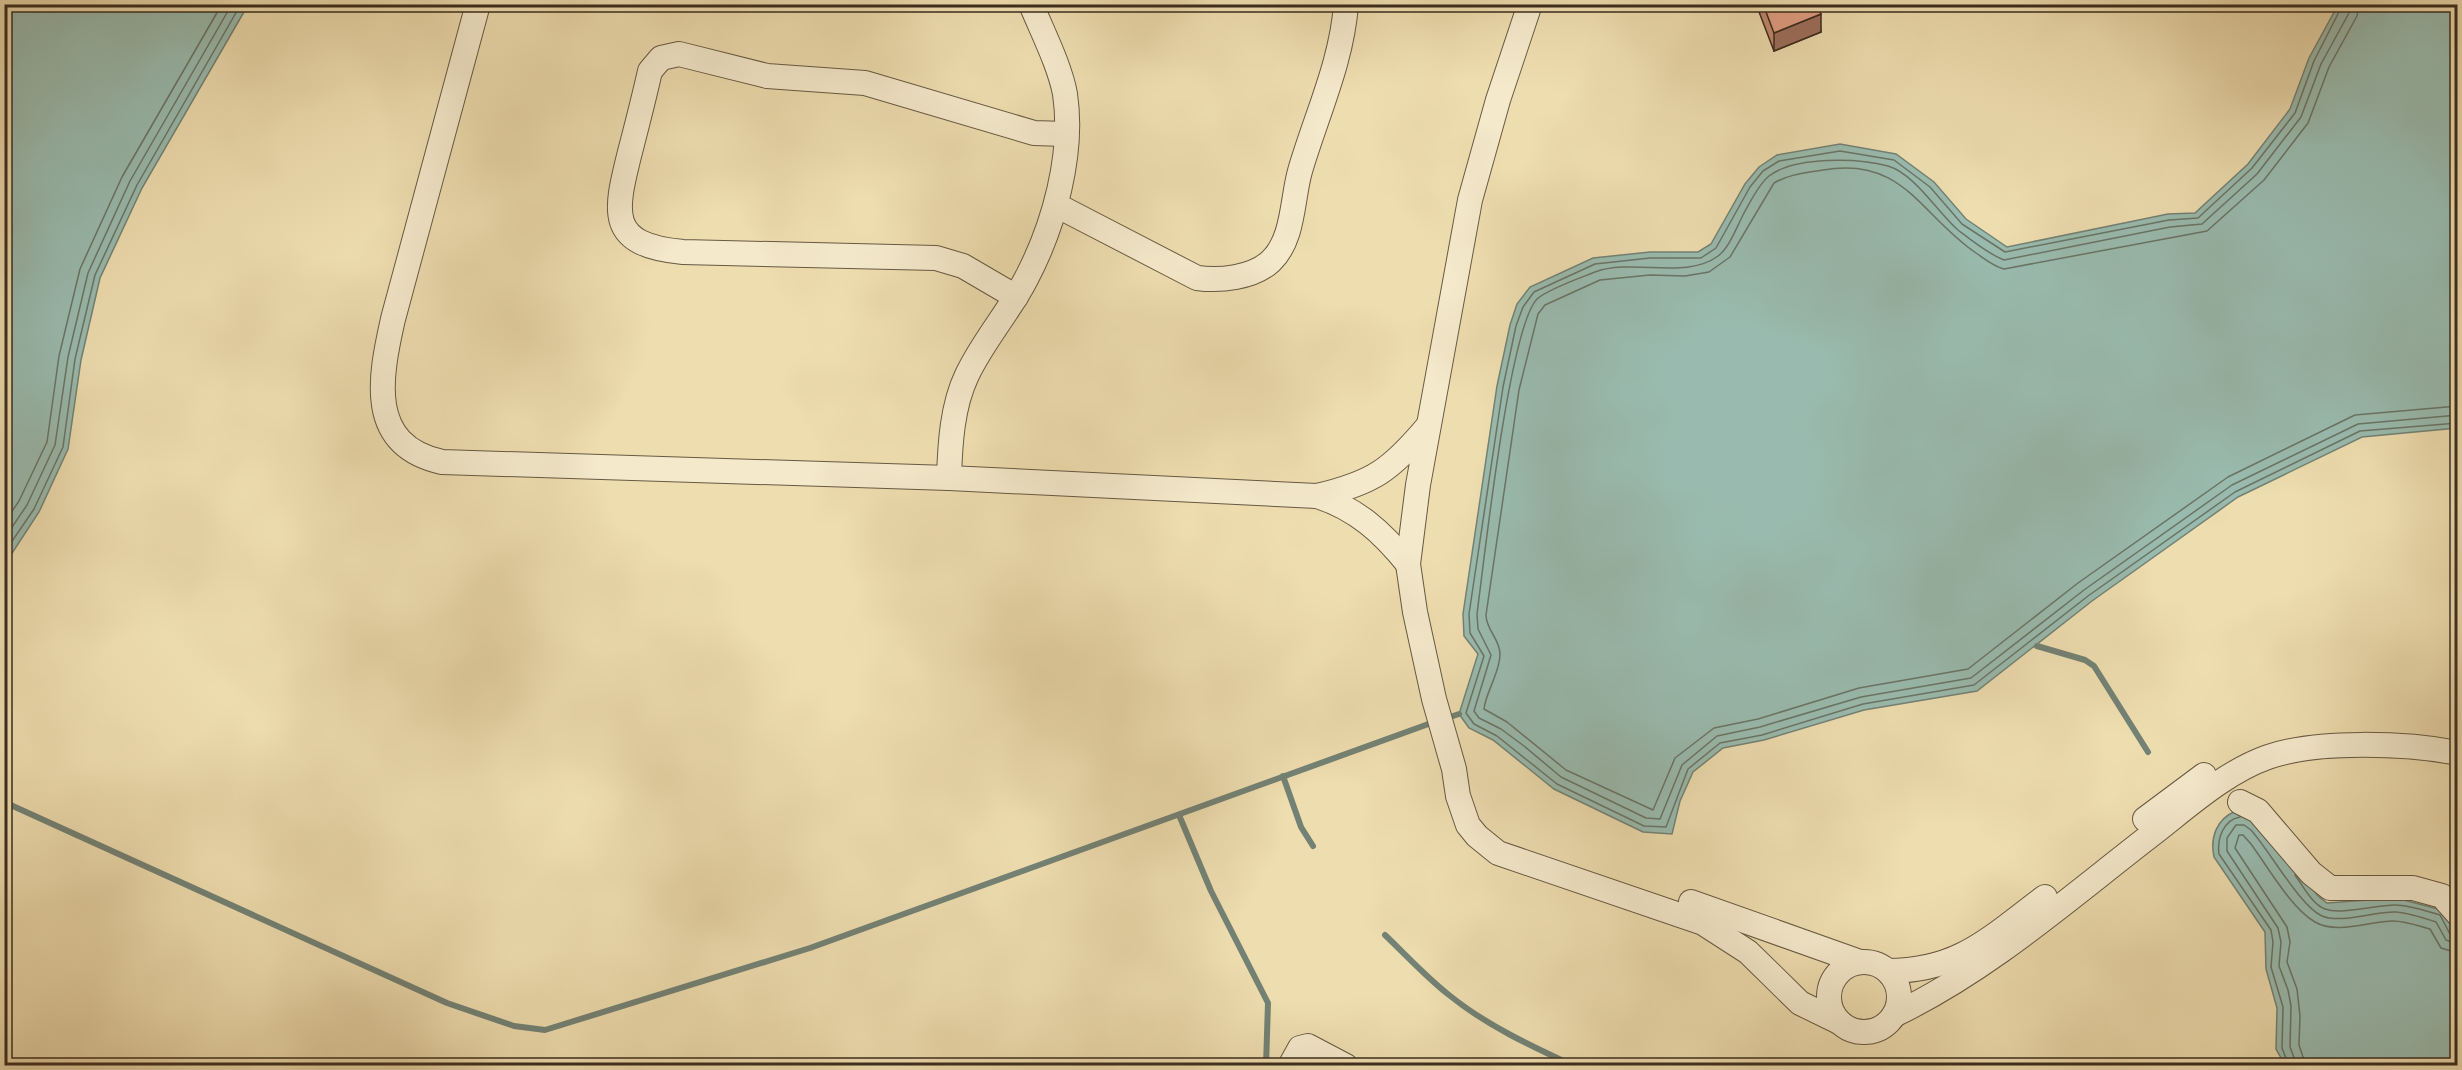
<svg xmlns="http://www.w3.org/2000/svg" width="2462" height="1070" font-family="Alegreya,serif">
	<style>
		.water { fill: #99bbaf; stroke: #738275; stroke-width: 1.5 }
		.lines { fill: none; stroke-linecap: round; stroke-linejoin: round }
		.shore { stroke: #6a7466; stroke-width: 1.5 }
		.stream { stroke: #738275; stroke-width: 6 }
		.minor-casing { stroke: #675942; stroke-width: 26 }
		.minor { stroke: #f4e9cb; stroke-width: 24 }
		.wall { fill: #c28971; stroke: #3a2d1e; stroke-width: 1.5 }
		.shaded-wall { fill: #9e6f5c; stroke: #3a2d1e; stroke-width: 1.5 }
		.building { fill: #e19f83; stroke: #3a2d1e; stroke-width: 1.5 }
	</style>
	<rect width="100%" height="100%" fill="#eeddaf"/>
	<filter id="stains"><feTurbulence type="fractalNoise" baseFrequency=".00333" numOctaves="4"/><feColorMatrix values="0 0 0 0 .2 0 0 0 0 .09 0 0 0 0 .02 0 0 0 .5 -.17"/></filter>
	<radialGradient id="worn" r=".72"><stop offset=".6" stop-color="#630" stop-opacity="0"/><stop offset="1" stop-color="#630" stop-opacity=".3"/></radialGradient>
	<g class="water">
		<path d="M5,4L248,5L142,188L100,278L81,360L68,449L39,512L5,564Z"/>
		<path d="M2338,5H2457V428L2362,437L2238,497L2092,601L1977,691L1864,710L1764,740L1723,748L1693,772L1680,801L1672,834L1643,832L1554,789L1493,740L1469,728L1459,714L1478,654L1464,636L1463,614L1497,386L1510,325L1517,304L1530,287L1593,258L1650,252H1698L1711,244L1745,184L1759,167L1777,155L1840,144L1896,154L1934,182L1966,219L2007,247L2168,214L2195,213L2248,164L2290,109L2309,58Z"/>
		<path d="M2236,811L2268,829L2318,896L2327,903L2396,898L2442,910L2449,915L2457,937V1065H2285L2276,1049L2277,1008L2266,969L2265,932L2214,857C2210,838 2216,819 2236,811Z"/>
	</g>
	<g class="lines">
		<g class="shore">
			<path d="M2343,4L2314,61L2295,113L2252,168L2198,218L2169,220L2005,252L1962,224L1930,187L1894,160L1840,151L1779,161L1763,171L1750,187L1716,248L1701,258H1650L1595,264L1534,292L1523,307L1516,326L1503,387L1469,614L1470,633L1484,656L1466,713L1474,724L1497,736L1557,784L1644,826L1666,827L1688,769L1720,743L1762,735L1863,704L1974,685L2088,596L2235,492L2360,431L2458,423"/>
			<path d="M2350,4L2349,13L2321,64L2301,117L2257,174L2202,224L2170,227L2004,260C1988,254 1971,240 1958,230C1938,213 1915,174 1888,166C1858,158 1795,156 1769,176C1758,185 1751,201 1744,213C1737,226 1730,247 1718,256C1686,280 1633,258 1595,272C1580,278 1548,289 1537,299C1509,328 1484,562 1477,614L1478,629L1491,655L1474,711L1479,718L1501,729L1524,746L1561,777L1646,818L1660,819L1682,765L1717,736L1760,727L1861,697L1971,678L2084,590L2232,485L2358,424L2458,415"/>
			<path d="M2359,4L2357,16L2329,67L2308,123L2264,180L2207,231L2004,269C1993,266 1985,259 1976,253C1920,215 1904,156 1823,170C1806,173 1789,174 1774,183L1730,257L1709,272L1685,276L1650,275L1600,280L1545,305L1538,314L1519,390L1486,615C1486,630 1500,639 1500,654C1500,673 1486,691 1484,709L1507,722L1566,770L1653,810L1675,758L1714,728L1758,719L1859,688L1968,669L2078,583L2228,477L2355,415L2458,406"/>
			<path d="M4,523L19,501L47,442L59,356L80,269L122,177L222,4"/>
			<path d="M4,539L27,505L55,445L68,357L88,273L130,181L232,4"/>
			<path d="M4,553L34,509L63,447L75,359L95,275L137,185L241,4"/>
			<path d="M2240,817C2223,820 2217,839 2219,854L2271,930L2273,942L2271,967L2283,1007L2282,1048L2289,1066"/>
			<path d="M2295,875C2303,886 2312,904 2325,909C2341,915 2376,905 2395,905C2409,905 2426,911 2440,915L2450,934L2458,937"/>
			<path d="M2297,1066L2290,1047L2291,1006L2288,990L2279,966L2281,942L2278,928L2227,851V838L2236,825H2244L2251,830C2269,850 2300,906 2322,916C2341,924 2375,911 2396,912C2409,913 2424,918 2436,922L2446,940L2458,944"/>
			<path d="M2306,1066L2299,1045L2300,1016L2297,989L2287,962L2290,942L2287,927L2235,848L2239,835H2243L2251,844C2268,867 2291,908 2315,922C2337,935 2370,921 2393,921C2405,921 2419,926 2430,929L2441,948L2458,953"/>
		</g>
		<g class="stream">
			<path d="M2037,646L2085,660L2094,666L2148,752"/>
			<path d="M1444,719L1459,714"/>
			<path d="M1283,776L1301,827L1313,846"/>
			<path d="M4,802L447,1003L514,1026L545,1030L810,948L1434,722"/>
			<path d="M1179,815L1211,891L1268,1003L1266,1066"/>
			<path d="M1385,935C1406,955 1426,977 1449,995C1486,1025 1531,1046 1574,1066"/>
		</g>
		<g class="minor-casing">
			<g id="minor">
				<path d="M478,4L393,319C380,377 366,445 442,462L949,478L1317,496C1373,483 1391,470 1428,426"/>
				<path d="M1530,4L1498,100L1470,200L1418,485L1408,564L1415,612L1434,699L1454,769L1458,796L1468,825L1477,836L1498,853L1703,923L1748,952L1800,1003L1839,1022"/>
				<path d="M1056,205L1197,278C1220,281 1253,278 1271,261C1294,239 1292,199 1300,171C1316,116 1342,62 1346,4"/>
				<path d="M1016,297L963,266L936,258L683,252C606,245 615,212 630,152C637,125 644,98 650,71L661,58L679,54L767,76L865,83L1034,133L1065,134"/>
				<path d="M949,478C950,445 952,406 967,375C983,341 1009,312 1026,279C1054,226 1074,154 1065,94C1060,66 1042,31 1031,4"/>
				<path d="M1317,496C1357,509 1382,532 1408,564"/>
				<path d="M2240,802L2258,811L2311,873L2330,888H2413L2442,896L2458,914"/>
				<path d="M2145,819L2204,775"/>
				<path d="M1691,902L1860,962"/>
				<circle cx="1864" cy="997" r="35"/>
				<path d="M1888,971C1960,971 1991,937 2045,897"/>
				<path d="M1894,1015C1988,970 2068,899 2151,835C2186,808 2225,772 2268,757C2317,740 2406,743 2458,753"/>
				<path d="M1290,1066L1300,1048L1308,1046L1346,1066"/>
			</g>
		</g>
		<use href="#minor" class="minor"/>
	</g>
	<path class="wall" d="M1756,4H1817L1821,32L1774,51Z"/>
	<path class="shaded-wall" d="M1821,14V32L1774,51V33Z"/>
	<path class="building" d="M1763,4H1817L1821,14L1774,33Z"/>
	<rect width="2462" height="1070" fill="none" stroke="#eeddaf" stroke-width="24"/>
	<rect x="6" y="6" width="2450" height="1058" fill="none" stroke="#3a2d1e" stroke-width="3"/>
	<rect x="12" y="12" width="2438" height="1046" fill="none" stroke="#3a2d1e" stroke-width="1.5"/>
	<rect width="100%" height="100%" filter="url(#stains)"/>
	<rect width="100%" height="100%" fill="url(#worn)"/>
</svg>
